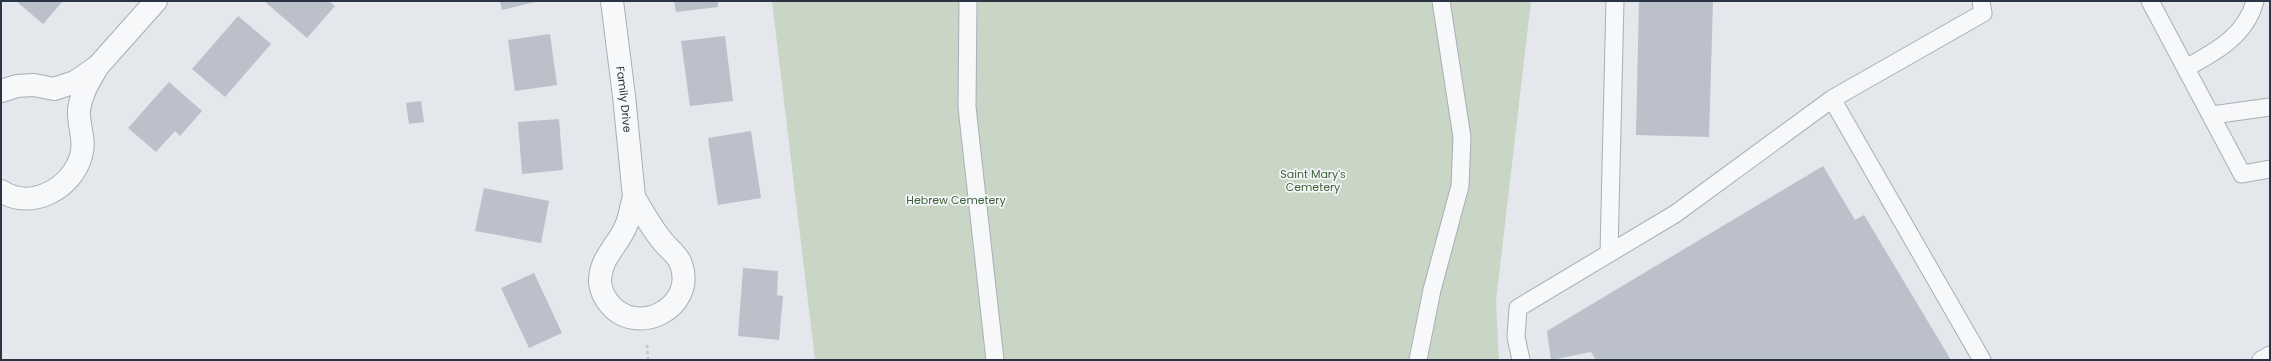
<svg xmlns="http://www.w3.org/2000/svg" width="2271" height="361" font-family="Poppins,sans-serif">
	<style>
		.green { fill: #c9d6c5 }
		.building { fill: #bbc0ca }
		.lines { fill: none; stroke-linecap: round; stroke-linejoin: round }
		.lane-casing { stroke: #a9aeb7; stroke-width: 19 }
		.street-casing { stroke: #a9aeb7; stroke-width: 24 }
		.path { stroke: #c2c5cb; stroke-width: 2.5; stroke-dasharray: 3 3; stroke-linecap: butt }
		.lane { stroke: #f7f8fa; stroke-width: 17 }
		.street { stroke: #f7f8fa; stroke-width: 22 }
		.labels { text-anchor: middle; stroke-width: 3.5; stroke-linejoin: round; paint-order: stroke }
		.street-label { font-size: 11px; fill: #2b3445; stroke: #f4f6f9 }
		.park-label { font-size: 11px; fill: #3f6138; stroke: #f4f6f9 }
	</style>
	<rect width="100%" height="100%" fill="#e4e7ec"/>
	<path class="green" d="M772,1H1531L1496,301L1499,360H815Z"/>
	<g class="building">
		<path d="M16,1H63L43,24Z"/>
		<path d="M264,1H329L335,6L307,38Z"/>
		<path d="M500,1H535V2L502,10Z"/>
		<path d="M674,1H718V7L676,12Z"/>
		<path d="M1639,1H1713L1709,137L1636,135Z"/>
		<path d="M238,16L271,44L225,97L192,69Z"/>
		<path d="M550,34L557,85L515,91L508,40Z"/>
		<path d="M725,36L733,101L690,106L681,41Z"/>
		<path d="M169,82L202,111L180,136L175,131L156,152L128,128Z"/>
		<path d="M421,101L424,122L409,124L406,103Z"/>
		<path d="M559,119L563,170L522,174L518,122Z"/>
		<path d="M751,131L761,198L718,205L708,138Z"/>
		<path d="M1823,166L1855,220L1864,215L1951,360H1596L1591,352L1551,360L1547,331Z"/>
		<path d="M484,188L549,201L541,243L475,231Z"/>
		<path d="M743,268L778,271L777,295L783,296L779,340L738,336Z"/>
		<path d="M534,273L562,333L529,348L501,288Z"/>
	</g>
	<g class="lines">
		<g class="lane-casing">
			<g id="lane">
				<path d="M968,1L967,107L995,360"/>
				<path d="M2150,1L2242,174L2270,169"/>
				<path d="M2186,68C2215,52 2246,36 2255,1"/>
				<path d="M1832,99L1982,360"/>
				<path d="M2212,115L2270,107"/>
				<path d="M1609,253L1615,1"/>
				<path d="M1418,360L1432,290L1460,186L1462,137L1441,1"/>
				<path d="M1521,360L1516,337L1518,308L1675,214L1832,99L1983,13L1981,1"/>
				<path d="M2261,360L2270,355"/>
			</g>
		</g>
		<g class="street-casing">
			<g id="street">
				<path id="s1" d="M612,1L624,96L634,197"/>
				<path d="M98,66L156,1"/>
				<path d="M1,91L17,86L34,85L54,89L75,82L98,66C90,80 81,93 79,110C78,126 86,140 81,156C72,188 32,211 1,191"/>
				<path d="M634,197C643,212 652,229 664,243C670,250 677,254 681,264C697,308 635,339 608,302C604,297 601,289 600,283C599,259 617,247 626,226C630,217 631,206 634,197Z"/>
			</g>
		</g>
		<path class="path" d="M647,345L648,360"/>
		<use href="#lane" class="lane"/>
		<use href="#street" class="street"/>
	</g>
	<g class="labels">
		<g class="street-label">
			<text dy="4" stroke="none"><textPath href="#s1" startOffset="99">Family Drive</textPath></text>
		</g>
		<g class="park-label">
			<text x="1313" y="178">Saint Mary's<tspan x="1313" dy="13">Cemetery</tspan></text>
			<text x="956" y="204">Hebrew Cemetery</text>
		</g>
	</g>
	<rect width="2271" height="361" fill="none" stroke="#2b3445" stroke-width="4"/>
</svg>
